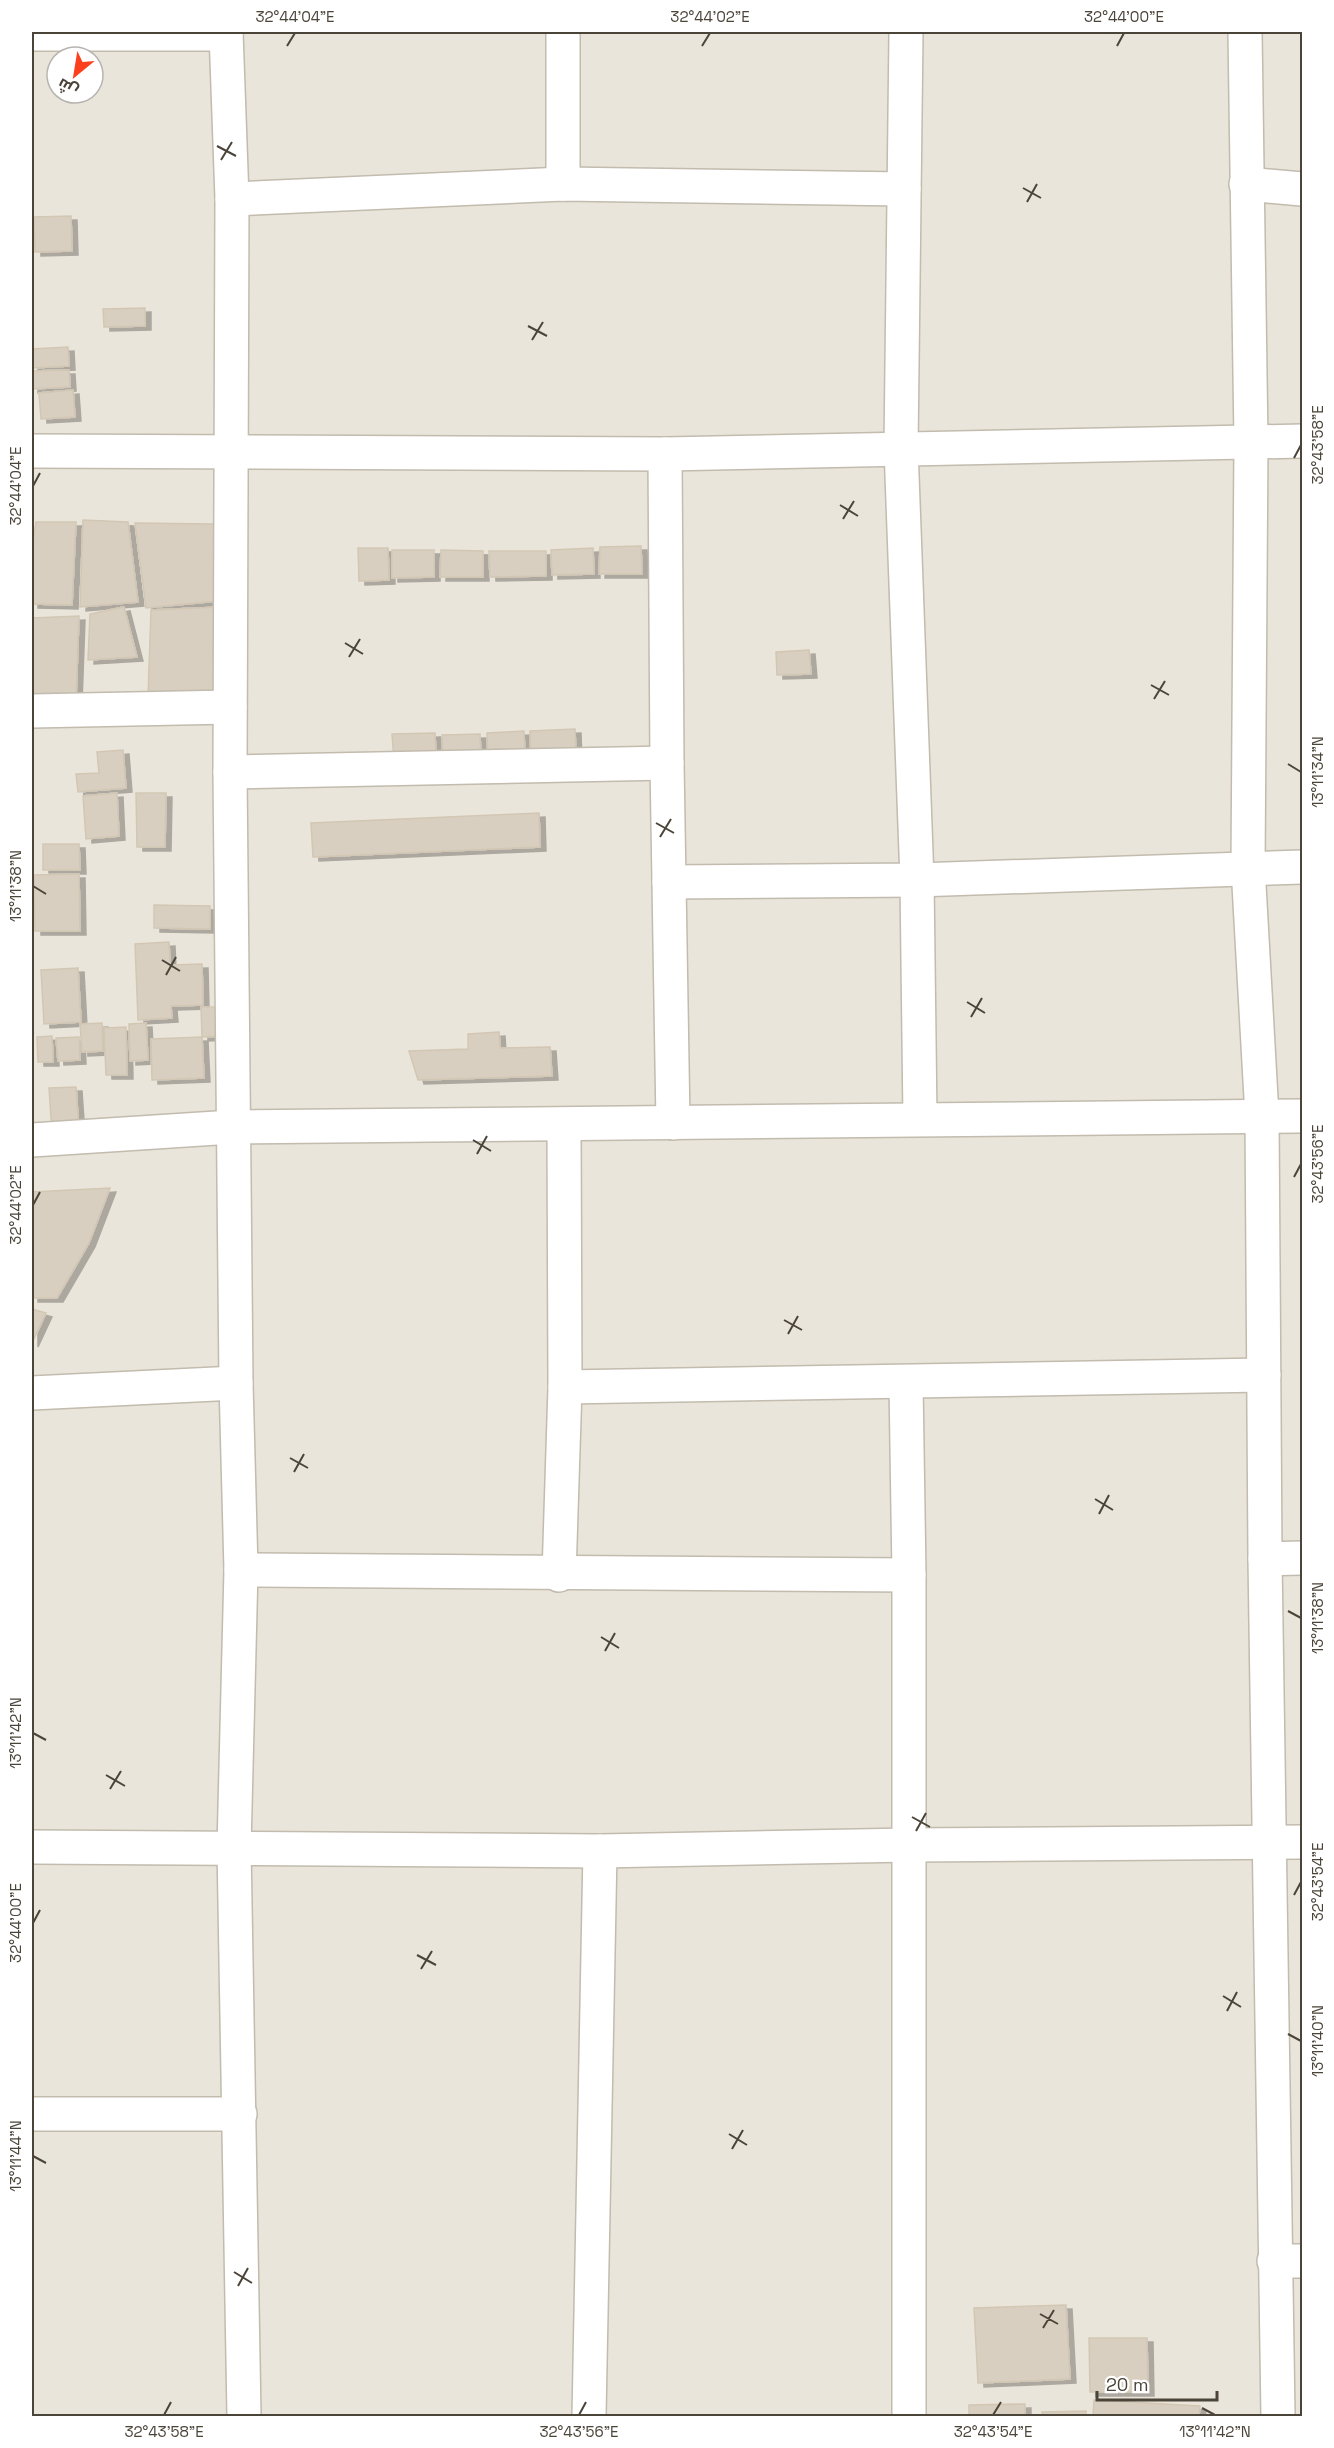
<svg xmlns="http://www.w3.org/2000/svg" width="1334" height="2448" font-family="'Space Grotesk',Cairo,sans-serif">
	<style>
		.residential { fill: #eae5da; fill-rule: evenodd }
		.building { fill: #d8cfc1; stroke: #d3c7b4; stroke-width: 1.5; filter: url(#shadow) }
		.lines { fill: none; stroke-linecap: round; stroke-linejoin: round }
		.minor-casing { stroke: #c2bbae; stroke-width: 36 }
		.minor { stroke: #fff; stroke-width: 33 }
		.ticks { fill: none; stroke: #4b4439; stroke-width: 2 }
		.neatline { fill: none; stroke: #4b4439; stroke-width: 2 }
		.ticks-label { font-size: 15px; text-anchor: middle; fill: #4b4439 }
	</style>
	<defs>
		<filter id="shadow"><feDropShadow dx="6" dy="4" stdDeviation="0" flood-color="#0004"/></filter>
	</defs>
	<rect width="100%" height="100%" fill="#f6f3ec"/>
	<path class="residential" d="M32,32H1302V2416H32ZM57,57H93V93H57Z"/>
	<g class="building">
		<path d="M71,216L72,251L35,252L34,217Z"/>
		<path d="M145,308V326L104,327L103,309Z"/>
		<path d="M68,347L69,366L32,368V349Z"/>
		<path d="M69,370L70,387L32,389V371Z"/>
		<path d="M73,390L75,417L41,419L39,393Z"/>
		<path d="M83,520L128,522L138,602L80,607Z"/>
		<path d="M36,522H76L72,605L32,604V547Z"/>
		<path d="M135,523L214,524L217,601L146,608Z"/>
		<path d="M641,546L642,574H599L600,547Z"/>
		<path d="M358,548H388L389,580L359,581Z"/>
		<path d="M593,548L594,574L552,575L551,550Z"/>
		<path d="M392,550H434V577L392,578Z"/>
		<path d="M441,550L483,551V577H440Z"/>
		<path d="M489,551H546V576L490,577Z"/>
		<path d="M124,607L137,657L88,660L90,614Z"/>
		<path d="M221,607L219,695L148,697L151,610Z"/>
		<path d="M79,616L76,699H32V618Z"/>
		<path d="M809,650L811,674L777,675L776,652Z"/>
		<path d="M575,729L576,759L531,760L530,731Z"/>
		<path d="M524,731L525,759L488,760L487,733Z"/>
		<path d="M435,733L436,759L394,761L392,734Z"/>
		<path d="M480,734L481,760L443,762L442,735Z"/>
		<path d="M123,750L126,788L78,792L76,774L99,773L97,752Z"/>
		<path d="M117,793L119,836L86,839L83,796Z"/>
		<path d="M136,793H166L165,847H137Z"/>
		<path d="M539,813L540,847L313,857L311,823Z"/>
		<path d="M43,844H79L80,870H43Z"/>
		<path d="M79,874L80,931H35L34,875Z"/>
		<path d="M154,905L210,906V929L154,928Z"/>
		<path d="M169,942L170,965L202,964L203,1005L171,1006L172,1018L138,1020L135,944Z"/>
		<path d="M78,968L81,1022L44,1024L41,970Z"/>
		<path d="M201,1007H220L221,1036L202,1037Z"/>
		<path d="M102,1023L103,1051L82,1052L80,1024Z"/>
		<path d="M146,1023L148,1060L130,1061L129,1024Z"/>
		<path d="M126,1027L127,1075H106L104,1028Z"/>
		<path d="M499,1032L500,1048L550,1047L552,1076L418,1080L409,1051L468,1049V1034Z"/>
		<path d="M52,1036L53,1062H38L37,1037Z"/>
		<path d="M79,1037L80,1060L58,1061L56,1038Z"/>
		<path d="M202,1037L204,1078L152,1080L151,1039Z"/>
		<path d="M76,1087L79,1131L52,1133L49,1088Z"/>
		<path d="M110,1188L89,1243L57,1298H32V1192Z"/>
		<path d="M32,1309L46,1313L32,1343Z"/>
		<path d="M1066,2305L1070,2379L978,2383L974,2308Z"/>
		<path d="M1089,2338H1147L1148,2392H1090Z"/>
		<path d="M1094,2400L1200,2406L1199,2416H1093Z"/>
		<path d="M1025,2404V2416H969V2405Z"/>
		<path d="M1086,2411V2416H1042V2412Z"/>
	</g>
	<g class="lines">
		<g class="minor-casing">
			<g id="minor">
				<path d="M226,32L232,199L230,772L236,1383L241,1570L234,1847L244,2416"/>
				<path d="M906,32L901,448L917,880L920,1119"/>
				<path d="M1245,32L1251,442L1248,867L1262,1116L1265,1559L1278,2416"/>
				<path d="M32,34H226"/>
				<path d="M563,184V32"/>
				<path d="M1246,184L1302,189"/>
				<path d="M232,199L563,184L904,189"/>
				<path d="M32,451L665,454L1302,441"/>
				<path d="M665,454L667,763L673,1123"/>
				<path d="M32,711L230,707"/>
				<path d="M230,772L667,763"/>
				<path d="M669,882L917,880L1302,867"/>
				<path d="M32,1140L232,1127L1302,1116"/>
				<path d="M906,1383L909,1575V2416"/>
				<path d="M565,1387L1264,1375"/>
				<path d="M32,1393L236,1383"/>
				<path d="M1265,1559L1302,1558"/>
				<path d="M241,1570L909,1575"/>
				<path d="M559,1575L565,1387L564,1126"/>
				<path d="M32,1847L600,1851L909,1845L1302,1842"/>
				<path d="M32,2114H240"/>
				<path d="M1274,2261H1302"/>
				<path d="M589,2416L600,1851"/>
			</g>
		</g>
		<use href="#minor" class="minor"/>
	</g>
	<path class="ticks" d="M287,46L295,33M702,46L710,33M1117,46L1124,33M217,146L236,156M221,160L232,142M1023,188L1041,198M1027,202L1037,184M528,326L547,336M532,340L543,322M1294,458L1301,445M33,486L40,473M840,505L858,516M843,519L854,501M345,643L363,654M349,657L360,639M1151,685L1169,695M1154,699L1165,681M1288,764L1301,772M656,823L674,833M660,837L671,819M33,886L46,894M162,960L180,971M166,975L176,957M967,1002L985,1013M971,1017L982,998M473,1140L491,1151M477,1154L487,1136M1294,1177L1301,1164M33,1205L40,1192M784,1320L802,1330M788,1334L798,1316M290,1458L308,1468M294,1472L304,1454M1095,1499L1113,1510M1099,1514L1109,1495M1288,1611L1301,1618M601,1637L619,1648M605,1651L615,1633M33,1733L46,1740M106,1775L125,1786M110,1789L121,1771M912,1817L930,1827M916,1831L926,1813M1294,1895L1301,1882M33,1923L40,1910M417,1955L436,1965M421,1969L432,1951M1223,1996L1241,2007M1227,2011L1237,1992M1288,2034L1301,2041M729,2134L747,2145M732,2149L743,2130M33,2156L46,2163M234,2272L252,2283M238,2286L248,2268M1040,2314L1058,2324M1043,2328L1054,2310M1202,2408L1215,2415M164,2415L171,2402M579,2415L586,2402M993,2415L1001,2402"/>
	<rect width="1334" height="2448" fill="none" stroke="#ffffff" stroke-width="66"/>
	<g transform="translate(75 75) rotate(210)"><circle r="28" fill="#ffffff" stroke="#b7b4b0" stroke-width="1.5"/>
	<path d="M0-4.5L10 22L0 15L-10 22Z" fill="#fc3f1d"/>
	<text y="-9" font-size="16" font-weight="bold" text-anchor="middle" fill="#4b4439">ش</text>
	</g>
	<path d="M1097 2391v9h120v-9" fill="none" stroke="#4b4439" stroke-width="3"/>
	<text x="1106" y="2391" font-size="18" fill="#4b4439" stroke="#ffffff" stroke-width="4.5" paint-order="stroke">20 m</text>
	<rect x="33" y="33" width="1268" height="2382" class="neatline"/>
	<g class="ticks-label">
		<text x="295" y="22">32°44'04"E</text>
		<text x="710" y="22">32°44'02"E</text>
		<text x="1124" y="22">32°44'00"E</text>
		<text transform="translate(1318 445) rotate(-90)" y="5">32°43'58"E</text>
		<text transform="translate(16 486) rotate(-90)" y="5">32°44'04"E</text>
		<text transform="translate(1318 772) rotate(-90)" y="5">13°11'34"N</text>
		<text transform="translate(16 886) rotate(-90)" y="5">13°11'38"N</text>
		<text transform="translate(1318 1164) rotate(-90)" y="5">32°43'56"E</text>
		<text transform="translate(16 1205) rotate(-90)" y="5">32°44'02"E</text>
		<text transform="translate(1318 1618) rotate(-90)" y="5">13°11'38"N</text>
		<text transform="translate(16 1733) rotate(-90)" y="5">13°11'42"N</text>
		<text transform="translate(1318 1882) rotate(-90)" y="5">32°43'54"E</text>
		<text transform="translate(16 1923) rotate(-90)" y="5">32°44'00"E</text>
		<text transform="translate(1318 2041) rotate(-90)" y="5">13°11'40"N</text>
		<text transform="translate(16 2156) rotate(-90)" y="5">13°11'44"N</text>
		<text x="164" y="2437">32°43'58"E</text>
		<text x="579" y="2437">32°43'56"E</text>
		<text x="993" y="2437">32°43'54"E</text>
		<text x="1215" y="2437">13°11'42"N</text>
	</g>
</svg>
